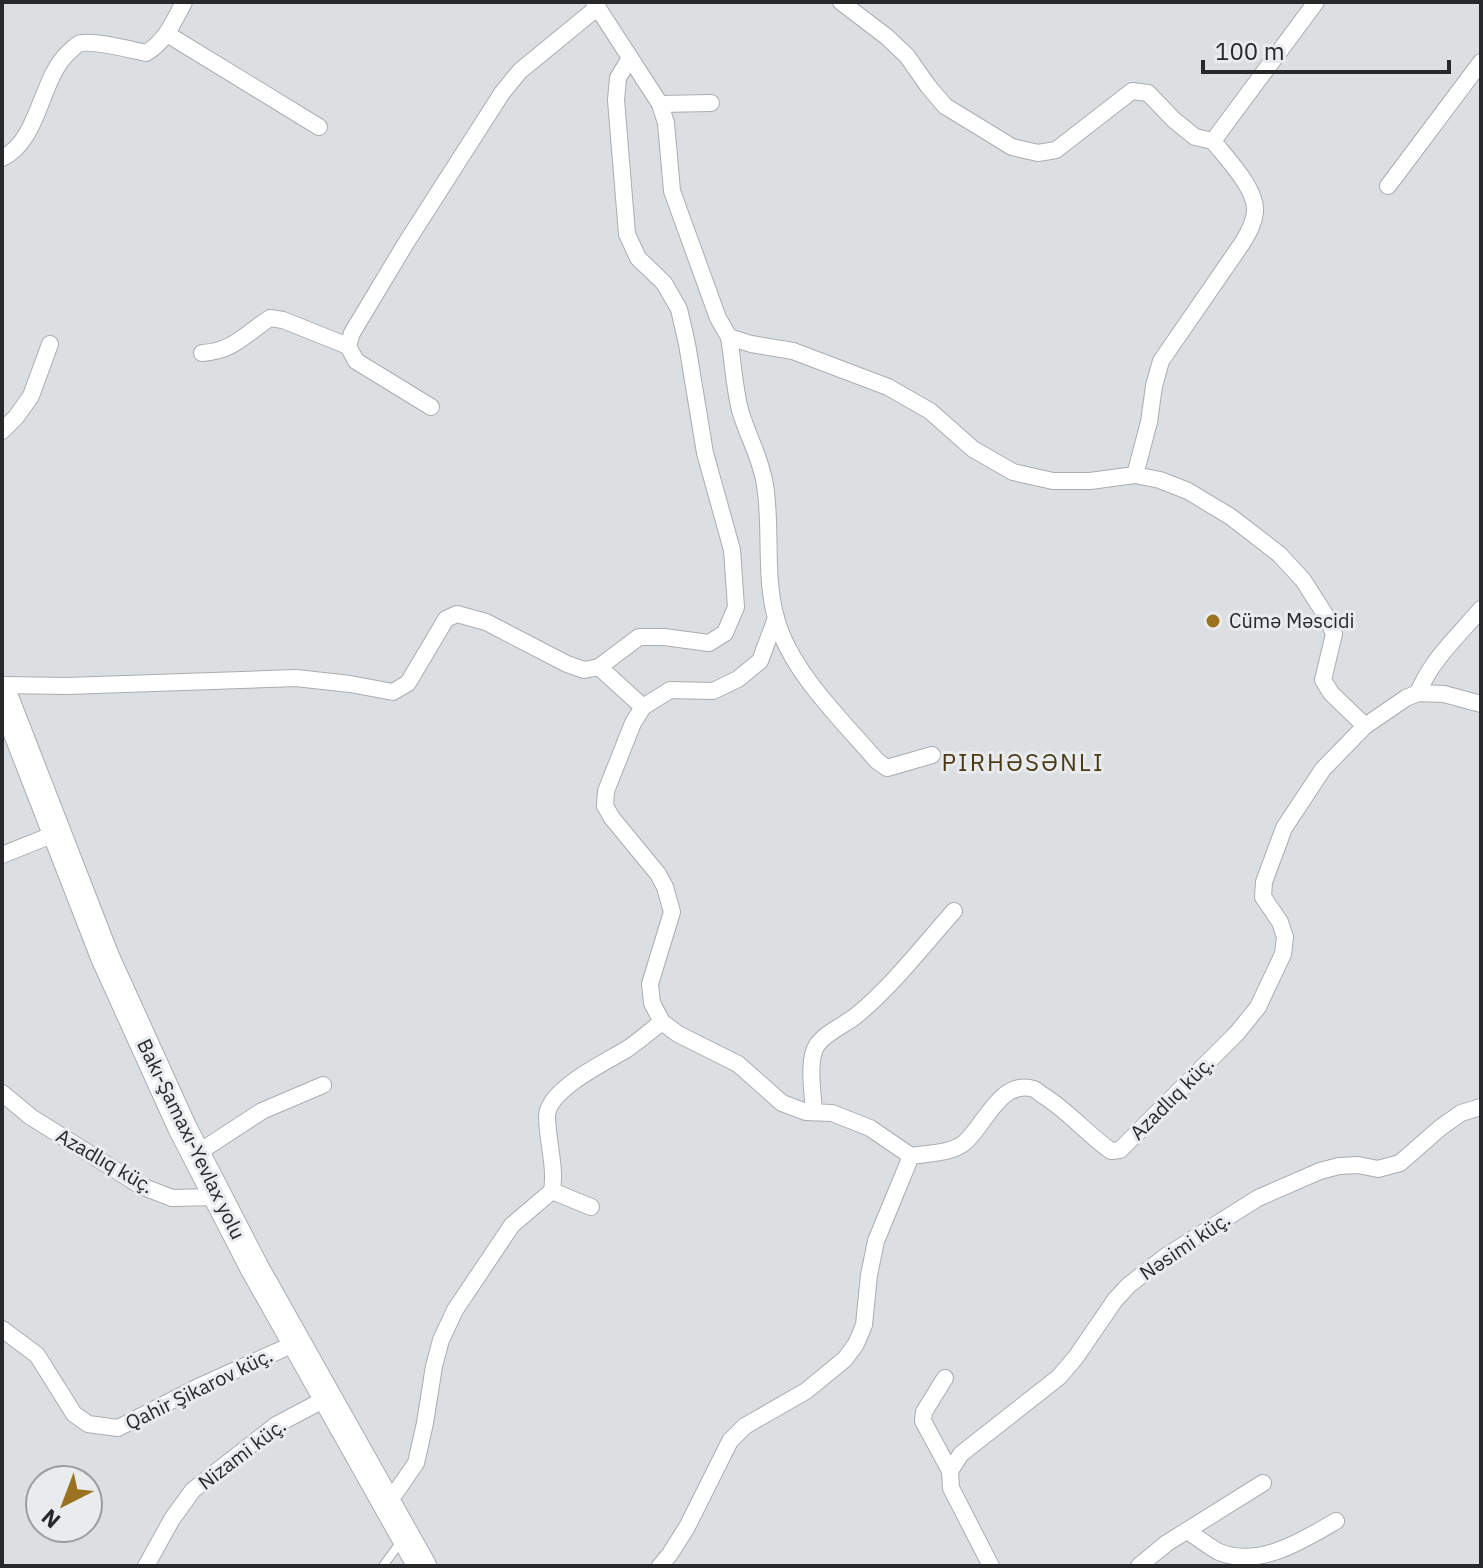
<svg xmlns="http://www.w3.org/2000/svg" width="1483" height="1568" font-family="'IBM Plex Sans',sans-serif">
	<style>
		.lines { fill: none; stroke-linecap: round; stroke-linejoin: round }
		.lane-casing { stroke: #aaadb0; stroke-width: 10 }
		.street-casing { stroke: #aaadb0; stroke-width: 18 }
		.highway-casing { stroke: #aaadb0; stroke-width: 30 }
		.lane { stroke: #fff; stroke-width: 8 }
		.street { stroke: #fff; stroke-width: 16 }
		.highway { stroke: #fff; stroke-width: 28 }
		.poi-dot { fill: #9b721f; stroke: #e8ecef; stroke-width: 3 }
		.labels { text-anchor: middle; stroke-width: 6; stroke-linejoin: round; paint-order: stroke }
		.poi-label { font-size: 20px; fill: #272829; stroke: #e8ecef; text-anchor: start }
		.street-label { font-size: 20px; fill: #272829; stroke: #e8ecef }
		.quarter-label { font-size: 24px; letter-spacing: 2px; fill: #4d3914; stroke: #e8ecef }
	</style>
	<rect width="100%" height="100%" fill="#dbdfe2"/>
	<g class="lines">
		<g class="lane-casing">
			<path id="lane" d="M383,1566L402,1540"/>
		</g>
		<g class="street-casing">
			<g id="street">
				<path d="M594,2L660,104L666,123L672,191L718,318L729,337L751,344L793,351L888,387L930,411L973,449L1013,472L1053,481H1090L1135,475L1160,480L1188,491L1231,517L1279,554L1303,580L1326,616L1334,634L1323,680L1331,693L1365,726"/>
				<path d="M841,2L887,37L907,56L928,86L945,106L1012,147L1038,153L1056,150L1132,91L1148,93L1174,120L1195,137L1213,141L1316,2"/>
				<path d="M167,34L319,127"/>
				<path d="M660,104L711,103"/>
				<path d="M2,158C40,140 40,79 68,53C69,52 77,44 78,44C90,39 132,50 146,53C166,41 174,21 184,2"/>
				<path d="M1388,186L1481,62"/>
				<path d="M729,337C733,361 734,386 740,410C747,435 761,458 765,485C772,528 764,575 776,618C790,671 841,719 877,761L887,768L932,755"/>
				<path d="M202,353C234,351 245,334 270,318L283,320L348,346"/>
				<path d="M431,407L356,361L348,346L352,333L406,243L502,93L520,71L598,7"/>
				<path d="M2,431L16,417L31,396L50,344"/>
				<path d="M1135,475L1149,422L1154,386L1161,361L1243,242C1249,232 1254,223 1255,212C1257,189 1227,159 1213,141"/>
				<path d="M776,618L760,661L738,679L713,691L670,690L643,707L633,723L606,791L605,806L612,818L658,874L665,887L672,912L650,984L652,1003L662,1022L678,1034L738,1064L782,1103L806,1112L832,1113L870,1128L911,1156"/>
				<path d="M599,667L643,707"/>
				<path d="M2,685L67,686L296,678L350,684L393,692L408,683L446,619L457,614L486,622L567,664L584,670L599,667L639,637H664L709,643L725,633L736,607L732,550L705,453L687,344L679,309L664,283L638,258L627,234L616,100L618,78L630,58"/>
				<path d="M1418,693C1431,660 1458,636 1481,609"/>
				<path d="M2,855L57,833"/>
				<path d="M2,1093L31,1117L141,1186L172,1198L218,1197"/>
				<path d="M814,1112C813,1094 807,1060 817,1045C826,1032 845,1025 857,1015C893,985 923,946 954,911"/>
				<path d="M196,1154L262,1111L323,1085"/>
				<path d="M552,1191L591,1207"/>
				<path d="M2,1329L37,1355L74,1414L88,1424L118,1428L198,1387L296,1343"/>
				<path d="M945,1378L924,1412L923,1421L950,1471"/>
				<path d="M385,1501L396,1492L416,1463L425,1423L434,1366L441,1340L455,1310L512,1225L552,1191C556,1165 547,1141 547,1116C548,1089 606,1062 627,1049C639,1041 650,1031 662,1022"/>
				<path d="M1187,1531C1197,1537 1208,1546 1219,1552C1259,1568 1302,1541 1336,1521"/>
				<path d="M146,1566L172,1519L193,1490L276,1425L327,1398"/>
				<path d="M660,1566L670,1554L687,1527L730,1441L745,1426L806,1391L845,1359L856,1344L864,1325L869,1275L876,1241L911,1156C928,1153 950,1154 964,1143C984,1127 1000,1078 1034,1089C1037,1090 1040,1094 1044,1096C1068,1111 1087,1134 1111,1151L1120,1150L1237,1033L1258,1007L1283,954L1285,937L1280,922L1263,897L1264,882L1284,828L1323,769L1365,726L1406,698L1418,693L1444,694L1481,704"/>
				<path d="M991,1566L951,1488L950,1471L961,1454L1059,1377L1076,1357L1115,1300L1129,1285L1166,1256L1258,1198L1320,1171L1339,1166L1358,1165L1378,1169L1400,1163L1440,1128L1461,1113L1481,1107"/>
				<path d="M1139,1566L1167,1543L1263,1483"/>
			</g>
		</g>
		<g class="highway-casing">
			<path id="highway" d="M2,692L105,957L182,1127L254,1267L422,1566"/>
		</g>
		<use href="#lane" class="lane"/>
		<use href="#street" class="street"/>
		<use href="#highway" class="highway"/>
	</g>
	<circle class="poi-dot" cx="1213" cy="621" r="8"/>
	<g class="labels">
		<g class="poi-label">
			<text x="1229" y="628">Cümə Məscidi</text>
		</g>
		<g class="street-label">
			<text transform="translate(1172 1098) rotate(-45)" y="7">Azadlıq küç.</text>
			<text transform="translate(191 1139) rotate(64)" y="7">Bakı-Şamaxı-Yevlax yolu</text>
			<text transform="translate(105 1161) rotate(30)" y="7">Azadlıq küç.</text>
			<text transform="translate(1185 1246) rotate(-34)" y="7">Nəsimi küç.</text>
			<text transform="translate(199 1389) rotate(-26)" y="7">Qahir Şikarov küç.</text>
			<text transform="translate(242 1454) rotate(-37)" y="7">Nizami küç.</text>
		</g>
		<g class="quarter-label">
			<text x="1023" y="771">PIRHƏSƏNLI</text>
		</g>
	</g>
	<rect width="1483" height="1568" fill="none" stroke="#272829" stroke-width="8"/>
	<g transform="translate(64 1504) rotate(222)"><circle r="38" fill="#e8ecef" stroke="#9b9ea0" stroke-width="2"/>
	<path d="M0-6L14 30L0 20L-14 30Z" fill="#9b721f"/>
	<text y="-12" font-size="22" font-weight="bold" text-anchor="middle" fill="#272829">N</text>
	</g>
	<path d="M1203 60v12h246v-12" fill="none" stroke="#272829" stroke-width="4"/>
	<text x="1215" y="60" font-size="24" fill="#272829" stroke="#e8ecef" stroke-width="6" paint-order="stroke">100 m</text>
</svg>
